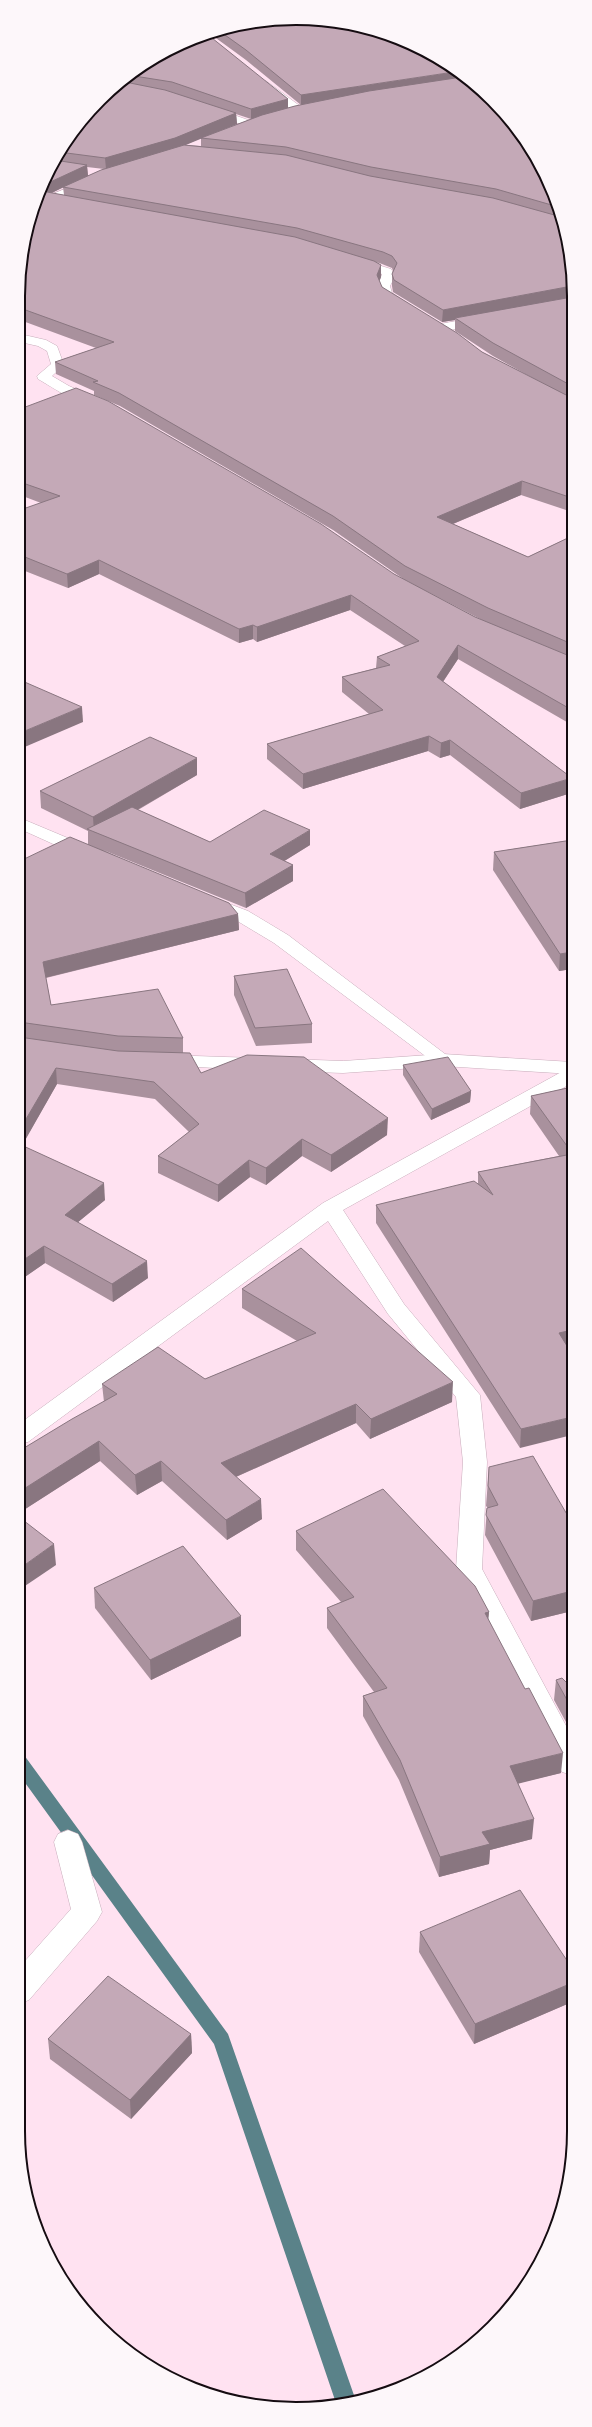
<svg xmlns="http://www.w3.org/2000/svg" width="592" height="2427" font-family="'PT Sans Narrow',sans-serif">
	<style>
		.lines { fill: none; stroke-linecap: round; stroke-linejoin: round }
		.stream { fill: #5a8289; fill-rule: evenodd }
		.minor-casing { stroke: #c8adbb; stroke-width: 1 }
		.tertiary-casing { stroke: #c8adbb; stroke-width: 1 }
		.minor { fill: #fff; fill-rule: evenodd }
		.tertiary { fill: #fff; fill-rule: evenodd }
		.wall { fill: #a9919d; fill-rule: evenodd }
		.shaded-wall { fill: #897680 }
		.building { fill: #c4a9b7; stroke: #897680 }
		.rim { fill: none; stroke: #150c11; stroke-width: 2 }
	</style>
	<rect width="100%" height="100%" fill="#ffe2f1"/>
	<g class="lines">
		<path class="stream" d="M18,1754L24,1755L228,2034L356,2401L337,2406L336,2403L214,2044L18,1773Z"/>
		<g class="minor-casing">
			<g id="minor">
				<path d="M266,81L304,109V113C292,116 268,93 261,84Z"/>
				<path d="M208,106L254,122L255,124L254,126H246L204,111L203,109Z"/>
				<path d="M91,178L95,179V183L59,199L76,204V208H68L47,201L48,196Z"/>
				<path d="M352,257L391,269L395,276L390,286L392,293L410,305L412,308L410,311C397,314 382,298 378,286L382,274L348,263L346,261L348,259Z"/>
				<path d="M484,316L488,317L490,320L488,323L440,332L434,328L440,324Z"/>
				<path d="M20,334L46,340L57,346L64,365L52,376L69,386L101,400L103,403L101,406C86,410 52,387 38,379L37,376L51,364L47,351L38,346L20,342Z"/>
				<path d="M20,818L94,849L97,853L94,857H82L20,829Z"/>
				<path d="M211,897L248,911L288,935L453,1060L450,1064L443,1066L436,1064L274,943L234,919L204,907L202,903L204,899Z"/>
				<path d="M572,1068V1083L343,1210L404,1304L480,1395L487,1462L482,1569L572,1737V1775L562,1772L456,1569L463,1462L456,1397L388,1314L328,1221L28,1442L19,1444V1424L323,1203L565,1070Z"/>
				<path d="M68,1830L78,1834L82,1842L102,1912L97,1921L29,2000L18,2004V1969L71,1909L54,1842L58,1834Z"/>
			</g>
		</g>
		<g class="tertiary-casing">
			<g id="tertiary">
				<path d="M443,1054L572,1062V1074L443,1066L343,1073L287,1071L280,1069L277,1065L280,1061L287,1059L343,1061Z"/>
				<path d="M165,1055L255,1058L262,1060L265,1064L262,1068L255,1070L158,1065L155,1061L158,1057Z"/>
			</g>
		</g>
		<use href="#minor" class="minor"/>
		<use href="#tertiary" class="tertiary"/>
	</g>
	<g class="wall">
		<path d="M224,27L545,173L572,260V512L521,495L453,524L528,557L572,536V725L458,659L443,682L571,793L520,809L450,755L440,758L428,751L303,789L267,759V744L369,714L342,692V677L376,668L377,657L405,646L350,610L257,642L253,639L239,643L99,574L68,588L20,569V510L41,503L20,495V409L394,574L475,617L484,621L405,580L333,530L120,406L94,395V391L56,374L55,362L96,348L20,320V259L33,206L55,157L87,113L127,75L173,47L288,99V108L301,105L246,60L209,33ZM236,114L251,119L204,137L237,124ZM201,138V146L185,145ZM87,167L104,169L69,185L88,176ZM63,187L64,195L51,193H52ZM376,262L382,264L392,268L393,271L392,274V286L393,292L442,322L455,320V331L493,356L536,380L482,352L382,287L379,280L381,277V265Z"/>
		<path d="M197,775L138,810L210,842L310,845L284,861L293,865V881L246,908L103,850L238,914L239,930L46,978L51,1005L183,1038V1053L201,1073L387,1135L331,1172L302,1156L266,1185L250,1177L218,1202L158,1173V1156L189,1132L155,1099L57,1084L22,1145L105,1200L78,1222L148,1278L113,1302L45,1263L19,1281L20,861L88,844V831L41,808L40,791Z"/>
		<path d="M572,840V969L559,971L493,870L494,852Z"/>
		<path d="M234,976L312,1024V1043L256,1046L234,995Z"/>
		<path d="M403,1065L471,1091L470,1102L431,1120L403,1075Z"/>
		<path d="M572,1087V1348L568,1349L520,1448L376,1223V1205L478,1183V1172L559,1156L530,1114L531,1096Z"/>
		<path d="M242,1289L452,1402L370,1439L356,1423L236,1477L262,1519L227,1540L162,1481L137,1495L100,1461L19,1513V1451L104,1402L102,1384L205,1379L297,1341L242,1308Z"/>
		<path d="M489,1467L572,1523V1611L531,1621L485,1535L487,1508H488L486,1506Z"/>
		<path d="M296,1531L489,1612L488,1619L561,1773L518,1783L532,1839L490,1850L489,1864L439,1877L399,1780L363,1716V1696L374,1692L327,1628V1608L341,1602L296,1550Z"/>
		<path d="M94,1588L241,1636L151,1680L95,1608Z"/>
		<path d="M556,1680L571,1688L572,1685V1733L554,1700Z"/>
		<path d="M420,1932L572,1968V2002L474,2044L419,1952Z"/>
		<path d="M191,2034L192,2053L131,2119L50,2059L48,2039Z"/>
	</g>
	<g class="shaded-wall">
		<path d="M454,72L465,80L301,105V95Z"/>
		<path d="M288,99V109L251,119V109Z"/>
		<path d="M236,113L237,124L176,149L106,169L105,158Z"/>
		<path d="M87,165L88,176L47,195L44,187L46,184Z"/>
		<path d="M381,265V277L377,287V275Z"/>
		<path d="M572,286V298L455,318V320L442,322L443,310Z"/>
		<path d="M522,481L521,495L436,531L437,517Z"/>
		<path d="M99,560V574L68,588L67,574Z"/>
		<path d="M351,595L350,610L257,642V627Z"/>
		<path d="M253,625V639L239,643V629Z"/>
		<path d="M458,645V659L436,692L437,677Z"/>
		<path d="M82,707L83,722L20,749V733Z"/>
		<path d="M429,736L428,751L303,789V774Z"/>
		<path d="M450,740V755L440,758L441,743Z"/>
		<path d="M197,758V775L97,833L94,832L93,817Z"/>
		<path d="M572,778L571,793L520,809L521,793Z"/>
		<path d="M310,830V845L270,870V854Z"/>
		<path d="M293,865V881L246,908L245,893Z"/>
		<path d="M238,914L239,930L44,978L43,962Z"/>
		<path d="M572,952V969L559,971L560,954Z"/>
		<path d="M56,1068L57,1084L19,1151V1131Z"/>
		<path d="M471,1091L470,1102L431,1120L432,1109Z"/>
		<path d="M388,1118L387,1135L331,1172V1155Z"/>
		<path d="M302,1139V1156L266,1185V1168Z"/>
		<path d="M249,1160L250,1177L218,1202V1185Z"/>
		<path d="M104,1183L105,1200L66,1232L65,1215Z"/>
		<path d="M44,1246L45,1263L19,1281V1263Z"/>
		<path d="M147,1261L148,1278L113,1302L112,1284Z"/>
		<path d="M572,1330V1348L557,1352L559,1333Z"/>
		<path d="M453,1382L452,1402L370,1439L371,1419Z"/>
		<path d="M356,1404V1423L222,1483L221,1463Z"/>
		<path d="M572,1417V1435L520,1448L521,1429Z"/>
		<path d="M99,1441L100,1461L19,1513V1492Z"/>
		<path d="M161,1461L162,1481L137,1495L135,1475Z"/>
		<path d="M261,1499L262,1519L227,1540L226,1520Z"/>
		<path d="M54,1544L56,1565L19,1590V1569Z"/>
		<path d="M572,1591V1611L531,1621L533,1601Z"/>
		<path d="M489,1612L487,1632L485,1613Z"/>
		<path d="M241,1616V1636L151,1680L150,1660Z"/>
		<path d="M563,1753L561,1773L509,1786L510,1766Z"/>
		<path d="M534,1819L532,1839L490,1850L489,1864L439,1877L440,1857L482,1832Z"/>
		<path d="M572,1983V2002L474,2044L475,2024Z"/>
		<path d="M191,2034L192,2053L131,2119L130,2100Z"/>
		<path d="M36,2215L38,2233L33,2218Z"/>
	</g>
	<g class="building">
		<path d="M278,19L333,20L419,47L454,72L301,95L246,50L218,30L224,27Z"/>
		<path d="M207,34L288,99L251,109L172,82L128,75L173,47Z"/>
		<path d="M462,77L493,100L545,173L555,206L496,189L371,167L286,147L201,138L262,115L295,106L369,91Z"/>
		<path d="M120,81L165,90L236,113L175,138L105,158L59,152L87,113Z"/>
		<path d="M184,145L286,155L370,176L493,198L558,216L572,260V286L443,310L394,280L392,274L397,263L392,256L383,252L297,228L63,187L101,170Z"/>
		<path d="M54,160L87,165L46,184L44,187L47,192L295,237L374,261L381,265L377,275L382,287L457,333L482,352L572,398V498L522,481L437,517L528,557L572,536V644L488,608L405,566L333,516L119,393L93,382L98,381L55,362L114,342L20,308V259L33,206Z"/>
		<path d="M572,297V386L493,343L455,318Z"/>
		<path d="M76,388L108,401L321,524L394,574L475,617L572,657V710L458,645L437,677L572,778L521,793L450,740L441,743L429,736L303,774L267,744L383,710L342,677L390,665L377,657L419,641L351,595L257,627L253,625L239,629L99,560L67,574L20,555V510L60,496L20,482V409Z"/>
		<path d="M20,680L82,707L20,733Z"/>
		<path d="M150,737L197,758L93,817L40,791Z"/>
		<path d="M132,807L210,842L264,810L310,830L270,854L293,865L245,893L87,829Z"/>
		<path d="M70,837L229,903L238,914L43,962L51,1005L158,989L183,1038L118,1036L19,1022L20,861Z"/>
		<path d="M572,840V952L560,954L494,852Z"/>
		<path d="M287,969L312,1024L255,1028L234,976Z"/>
		<path d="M19,1037L118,1051L190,1053L201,1073L247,1055L304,1057L388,1118L331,1155L302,1139L266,1168L249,1160L218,1185L158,1156L199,1124L154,1082L56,1068L19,1131Z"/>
		<path d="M448,1057L471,1091L432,1109L403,1065Z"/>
		<path d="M572,1087V1153L531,1096Z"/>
		<path d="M19,1144L104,1183L65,1215L147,1261L112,1284L44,1246L19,1263Z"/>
		<path d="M572,1154V1330L559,1333L572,1354V1417L521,1429L376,1205L474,1181L493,1195L478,1172Z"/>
		<path d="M301,1248L453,1382L371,1419L356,1404L221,1463L261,1499L226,1520L161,1461L135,1475L99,1441L19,1492V1451L72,1419L117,1394L102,1384L158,1347L205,1379L316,1333L242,1289Z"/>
		<path d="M533,1456L572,1523V1591L533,1601L486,1515L487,1508L498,1505L488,1486L489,1467Z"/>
		<path d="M383,1489L475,1586L489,1612L485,1613L525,1689L529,1688L563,1753L510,1766L534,1819L482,1832L490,1844L440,1857L400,1760L363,1696L387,1688L327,1608L354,1597L296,1531Z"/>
		<path d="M19,1517L54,1544L19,1569Z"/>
		<path d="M183,1546L241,1616L150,1660L94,1588Z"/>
		<path d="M562,1678L572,1688V1709L556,1680Z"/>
		<path d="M520,1890L572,1968V1983L475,2024L420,1932Z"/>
		<path d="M108,1976L191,2034L130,2100L48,2039Z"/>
		<path d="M32,2213L36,2215L33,2218Z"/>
	</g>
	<path d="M0 0H592V2427H0ZM296 25H296A271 271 0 0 1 567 296V2131A271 271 0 0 1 296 2402H296A271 271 0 0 1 25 2131V296A271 271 0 0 1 296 25Z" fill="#fdf7fa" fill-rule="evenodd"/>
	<path class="rim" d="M296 25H296A271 271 0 0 1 567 296V2131A271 271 0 0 1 296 2402H296A271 271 0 0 1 25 2131V296A271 271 0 0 1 296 25Z"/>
</svg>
